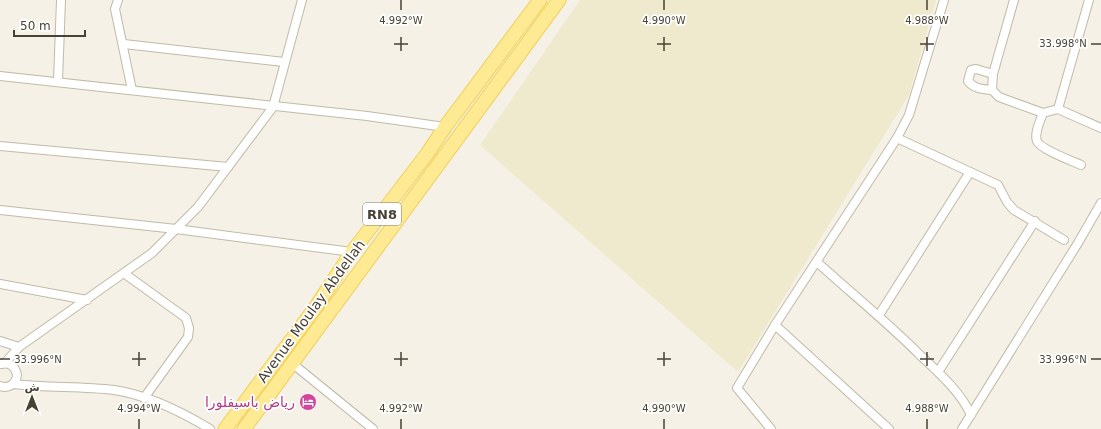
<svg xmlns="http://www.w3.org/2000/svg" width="1101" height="429" font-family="'DejaVu Sans','Noto Sans Arabic',sans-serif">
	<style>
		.education { fill: #efe9ce }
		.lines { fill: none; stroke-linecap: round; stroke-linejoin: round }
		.minor-casing { stroke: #c1baa7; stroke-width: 10 }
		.primary-casing { stroke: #f0d058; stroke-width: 15 }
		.minor { stroke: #fff; stroke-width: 8 }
		.primary { stroke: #ffea94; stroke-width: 13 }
		.ticks { fill: none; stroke: #484234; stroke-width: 1.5 }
		.labels { text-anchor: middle; stroke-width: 3.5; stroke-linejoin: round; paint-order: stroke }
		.shield { fill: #fff; stroke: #7f7b71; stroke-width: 1 }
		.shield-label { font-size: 13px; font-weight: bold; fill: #484234 }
		.street-label { font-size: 14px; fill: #484234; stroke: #fff }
		.hotel-label { font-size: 14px; fill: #b23c85; stroke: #fff; text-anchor: end }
		.ticks-label { font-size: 10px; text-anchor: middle; fill: #484234; stroke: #fff; stroke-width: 3.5; stroke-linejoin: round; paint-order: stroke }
	</style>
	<rect width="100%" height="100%" fill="#f5f1e6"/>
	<path class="education" d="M580,0H936L909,95L738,372L480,145Z"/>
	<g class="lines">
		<g class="minor-casing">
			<g id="minor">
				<path d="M118,0L115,9L132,90"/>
				<path d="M1014,0L993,74L992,90L999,97L1043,113L1058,109L1101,128"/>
				<path d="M124,44L284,62"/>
				<path d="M0,76L367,116L445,127"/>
				<path d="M58,81L61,0"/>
				<path d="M992,90C982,89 974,89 968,81L971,70L976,69L993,74"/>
				<path d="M1058,109L1089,0"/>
				<path d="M1043,113C1040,121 1034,134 1037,141C1040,149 1072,161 1081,165"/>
				<path d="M897,138L998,185L1007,202L1014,210L1064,240"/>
				<path d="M0,146L228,167"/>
				<path d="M0,210L176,229L352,252"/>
				<path d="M817,262C851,293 887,322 920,355C939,373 960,391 971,415"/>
				<path d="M125,274L186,318L189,328L188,337L144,398"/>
				<path d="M0,284L87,300"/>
				<path d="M879,315L970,172"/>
				<path d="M775,325L889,429"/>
				<path d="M0,341L19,347"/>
				<path d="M5,363L19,347L152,253L198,207L273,107L302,0"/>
				<path d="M293,364L373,429"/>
				<path d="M938,372L1035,221"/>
				<path d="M14,384C47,388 81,386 114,390C148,395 182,412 210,429"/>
				<path d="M0,386C9,389 16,384 17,375C15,366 10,362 1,364"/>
				<path d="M771,429L737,388L775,325L897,138L909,115L944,0"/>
				<path d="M962,429L1078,243L1101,203"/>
			</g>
		</g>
		<g class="primary-casing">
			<g id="primary">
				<path d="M225,429L315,308L352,252L427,154L445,127L540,0"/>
				<path d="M244,429L559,0"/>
			</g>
		</g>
		<use href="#minor" class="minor"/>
		<use href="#primary" class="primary"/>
	</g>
	<path class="ticks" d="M401,0V10M664,0V10M927,0V10M401,37V51M664,37V51M927,37V51M394,44H408M657,44H671M920,44H934M1091,44H1101M139,352V366M401,352V366M664,352V366M927,352V366M0,359H10M132,359H146M394,359H408M657,359H671M920,359H934M1091,359H1101M139,419V429M401,419V429M664,419V429M927,419V429"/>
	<defs>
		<g id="hotel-disc" transform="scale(0.9)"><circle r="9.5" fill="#d1479c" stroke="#fff"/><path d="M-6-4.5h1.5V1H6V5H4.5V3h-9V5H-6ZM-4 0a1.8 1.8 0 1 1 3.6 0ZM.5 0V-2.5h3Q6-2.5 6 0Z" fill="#fff"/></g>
	</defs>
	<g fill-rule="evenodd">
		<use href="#hotel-disc" x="308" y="402"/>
	</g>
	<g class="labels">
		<rect class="shield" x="363" y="203" width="38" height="22" rx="3"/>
		<g class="shield-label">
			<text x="382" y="219">RN8</text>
		</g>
		<g class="street-label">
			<text transform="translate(311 311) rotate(-54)" y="5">Avenue Moulay Abdellah</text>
		</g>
		<g class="hotel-label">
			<text x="295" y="407">رياض باسيفلورا</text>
		</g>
	</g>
	<g class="ticks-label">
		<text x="401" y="24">4.992°W</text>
		<text x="664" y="24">4.990°W</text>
		<text x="927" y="24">4.988°W</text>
		<text x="1063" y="47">33.998°N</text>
		<text x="38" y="363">33.996°N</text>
		<text x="1063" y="363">33.996°N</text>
		<text x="139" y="412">4.994°W</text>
		<text x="401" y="412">4.992°W</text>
		<text x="664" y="412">4.990°W</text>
		<text x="927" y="412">4.988°W</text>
	</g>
	<g transform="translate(32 397)" stroke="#ffffff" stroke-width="3" paint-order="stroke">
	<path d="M0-3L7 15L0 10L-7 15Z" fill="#484234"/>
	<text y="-6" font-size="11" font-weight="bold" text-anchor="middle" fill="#484234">ش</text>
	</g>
	<path d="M14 30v6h71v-6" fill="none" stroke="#484234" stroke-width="2"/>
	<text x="20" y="30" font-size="12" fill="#484234" stroke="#ffffff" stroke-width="3" paint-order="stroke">50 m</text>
</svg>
